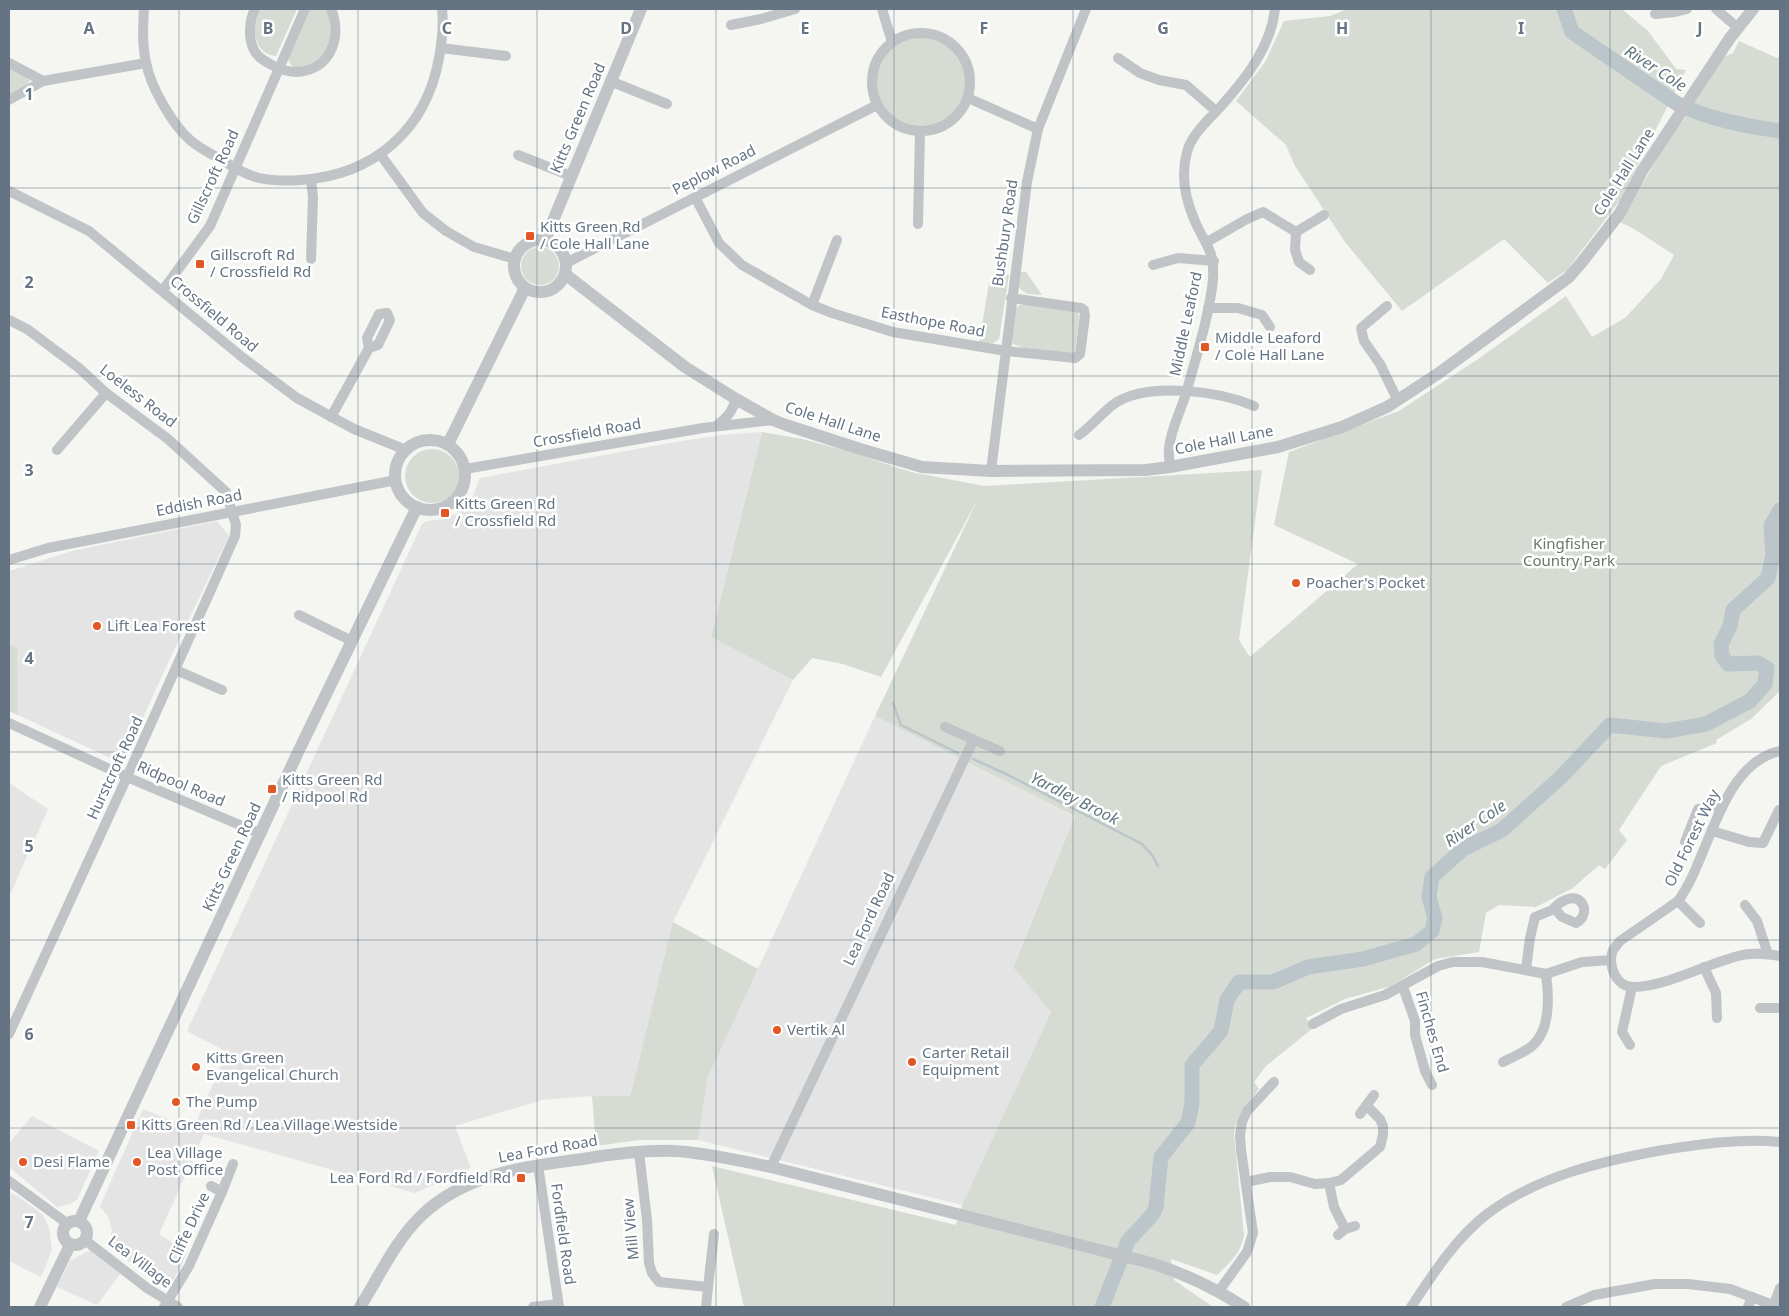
<svg xmlns="http://www.w3.org/2000/svg" width="1789" height="1316" font-family="'Noto Sans',sans-serif">
	<style>
		.built { fill: #e3e4e3 }
		.green { fill: #d6dcd3 }
		.lines { fill: none; stroke-linecap: round; stroke-linejoin: round }
		.stream { stroke: #bbc5ca; stroke-width: 2.5 }
		.river { stroke: #bbc5ca; stroke-width: 15 }
		.minor { stroke: #c0c4c7; stroke-width: 10 }
		.tertiary { stroke: #c0c4c7; stroke-width: 12 }
		.grid { fill: none; stroke: #647483; stroke-width: 1; stroke-opacity: 0.55 }
		.poi-dot { fill: #e35724; stroke: #fff; stroke-width: 2 }
		.labels { text-anchor: middle; stroke-width: 5; stroke-linejoin: round; paint-order: stroke }
		.street-label { font-size: 15px; fill: #647483; stroke: #fff }
		.poi-label { font-size: 15px; fill: #647483; stroke: #fff; text-anchor: start }
		.park-label { font-size: 15px; fill: #677a63; stroke: #fff }
		.water-label { font-size: 16px; font-style: italic; fill: #60767f; stroke: #fff }
		.grid-label { font-size: 16px; text-anchor: middle; font-weight: bold; fill: #647483; stroke: #fff; stroke-width: 5; stroke-linejoin: round; paint-order: stroke }
	</style>
	<rect width="100%" height="100%" fill="#f5f5f2"/>
	<g class="built">
		<path d="M762,432L711,637L793,680L673,922L630,1096H592L542,1100L455,1126L471,1168L415,1193L204,1134L159,1234L187,1252L180,1269L167,1290L109,1247L112,1229L108,1217L100,1206L143,1109L193,1129L227,1052L187,1031L422,524L427,521L443,519L461,512L472,498L480,478L669,443L721,435Z"/>
		<path d="M217,521L229,536L172,654L126,755L110,758L18,715L17,648L9,644V571L72,551Z"/>
		<path d="M875,716L1075,816L1013,966L1051,1012L962,1205L698,1140L708,1077Z"/>
		<path d="M9,783L48,809L9,897Z"/>
		<path d="M32,1116L99,1151L77,1200L70,1204L57,1207L9,1167V1143Z"/>
		<path d="M10,1193L18,1196L43,1215L49,1227L52,1250L41,1277L9,1261V1197Z"/>
		<path d="M90,1250L93,1251L121,1273L97,1305L57,1287L70,1261Z"/>
	</g>
	<g class="green">
		<path d="M261,9H297L276,56C252,54 251,25 261,9Z"/>
		<path d="M308,9H326C332,15 334,40 330,48C327,55 316,62 311,68C300,68 292,71 288,59Z"/>
		<path d="M1347,9H1622L1648,31L1676,69L1686,70L1620,200L1567,270L1548,283L1504,239L1402,311L1345,242L1295,166L1286,145L1236,101L1265,62L1284,21L1330,16Z"/>
		<circle cx="921" cy="82" r="45"/>
		<path d="M1739,41L1777,58L1780,56V691L1751,719L1716,740L1717,743L1661,766L1619,830L1627,840L1605,869L1599,865L1573,888L1536,907L1499,905L1486,913L1479,952L1435,959L1391,986L1345,999L1306,1018L1313,1028L1266,1066L1254,1082L1259,1089C1247,1104 1235,1115 1234,1135L1244,1235C1240,1255 1231,1261 1217,1275L1171,1259L1174,1280L1213,1307H744L712,1166L956,1225L962,1205L1051,1012L1013,967L1075,816L875,716L978,499L881,677L843,664L812,658L793,680L711,637L762,432L802,439L847,451L911,472L984,486L1262,470L1239,640L1250,657L1358,564L1274,525L1289,452L1399,411L1478,359L1566,296L1592,337L1625,318L1661,279L1674,255L1634,229L1620,222L1673,132L1683,121L1722,58L1733,53Z"/>
		<path d="M9,69L26,77L30,81L24,88L10,94Z"/>
		<circle cx="540" cy="266" r="19"/>
		<path d="M1019,272H1026L1042,295L1027,294L1018,287Z"/>
		<path d="M1004,274L1009,275L999,339L993,343H979L989,283Z"/>
		<path d="M1020,305H1027L1076,311L1080,316L1075,351L1071,354L1024,348L1013,344L1011,338L1015,309Z"/>
		<circle cx="432" cy="476" r="27"/>
		<path d="M9,644L17,648L18,715L9,711Z"/>
		<path d="M673,922L758,969L708,1077L698,1140H639L596,1146L592,1096H630Z"/>
	</g>
	<g class="lines">
		<g class="stream">
			<path d="M893,703L901,725L958,753"/>
			<path d="M973,759L1004,773L1142,844L1152,855L1158,866"/>
		</g>
		<g class="river">
			<path d="M1564,9L1572,32L1676,103C1711,120 1742,125 1780,131"/>
			<path d="M1102,1307L1128,1241L1152,1215L1156,1207L1161,1157L1188,1123L1192,1103V1065L1221,1031L1227,1000L1239,982H1273L1308,967L1363,959L1416,944L1432,931L1435,918L1429,897L1432,877L1463,849L1502,830L1561,777L1610,725L1666,731L1706,724L1750,701L1765,684L1767,668L1758,663L1728,664L1722,656L1721,644L1730,626L1733,610L1768,578L1773,554L1771,526L1780,510"/>
		</g>
		<g class="minor">
			<path d="M144,9C143,26 142,44 146,62C150,86 172,124 190,140C199,148 211,154 222,160C233,167 246,175 259,178C273,181 287,181 301,180C374,175 426,130 439,58C442,41 444,25 442,9"/>
			<path d="M255,9C249,21 248,38 254,50C257,57 266,62 272,65C297,79 326,71 334,42C337,30 336,21 331,9"/>
			<path d="M882,9L892,42"/>
			<path d="M1716,9L1738,28"/>
			<path d="M1655,14L1675,12L1687,9"/>
			<path d="M731,25L761,19L795,9"/>
			<circle cx="921" cy="82" r="49"/>
			<path d="M441,48L506,56"/>
			<path d="M1118,58L1140,73L1159,80L1186,85L1216,111"/>
			<path d="M9,63L43,81"/>
			<path d="M610,81L667,104"/>
			<path d="M968,98L1038,129"/>
			<path d="M9,100L43,81L146,63"/>
			<path d="M380,154L423,213L446,231L474,247L515,259"/>
			<path d="M518,155L571,176"/>
			<path d="M311,179L313,197L311,259"/>
			<path d="M9,191L89,231L242,357L297,398L354,429L406,450"/>
			<path d="M695,197L719,243L742,265L812,305L832,313L893,332L1006,351L1075,358L1080,354L1085,316L1084,310L1081,308L1011,298"/>
			<path d="M918,224L920,132"/>
			<path d="M1296,232L1295,250L1299,262L1310,270"/>
			<path d="M1207,242L1247,219L1263,212L1296,232L1324,215"/>
			<path d="M566,263L877,105"/>
			<path d="M1153,265L1178,258L1214,261"/>
			<path d="M163,290L210,226L305,9"/>
			<path d="M812,305L837,240"/>
			<path d="M1387,306L1361,328L1364,341L1380,364L1397,399"/>
			<path d="M1208,308H1238L1262,315L1270,327"/>
			<path d="M9,320L27,329L79,368L106,393L168,439L226,492L236,525L235,536L127,777L9,1034"/>
			<path d="M331,417L369,348L367,338L379,314L387,313L390,320L378,345L369,348"/>
			<path d="M716,426C727,418 732,412 736,399"/>
			<path d="M1079,435C1092,426 1104,410 1117,402C1150,382 1219,391 1254,406"/>
			<path d="M57,450L106,393"/>
			<path d="M1170,467C1170,461 1168,454 1169,448C1171,428 1182,409 1187,390C1196,357 1210,313 1213,279C1215,248 1204,244 1194,219C1185,198 1181,174 1187,152C1192,133 1211,118 1223,104C1247,77 1271,46 1275,9"/>
			<path d="M465,469L703,428L773,420"/>
			<path d="M991,471L1027,182L1038,129L1086,9"/>
			<path d="M9,560L48,548L396,480"/>
			<path d="M299,615L352,641"/>
			<path d="M176,670L222,690"/>
			<path d="M9,723L127,777L261,834"/>
			<path d="M945,727L1000,751"/>
			<path d="M1780,751C1720,764 1710,858 1678,901L1620,941C1618,944 1615,947 1613,950C1607,965 1616,988 1635,987C1670,985 1704,965 1738,956C1752,952 1766,954 1780,956"/>
			<path d="M1712,831L1749,842L1763,843L1779,810"/>
			<path d="M1685,842L1698,809L1721,806"/>
			<path d="M1678,901L1700,923"/>
			<path d="M1745,905L1757,921L1768,954"/>
			<path d="M1704,967L1716,993L1717,1018"/>
			<path d="M1526,969L1530,938L1535,917L1552,910C1580,881 1594,914 1576,923L1562,917L1554,908"/>
			<path d="M1403,987L1415,1021V1035L1425,1071L1432,1085"/>
			<path d="M1760,1008H1780"/>
			<path d="M1313,1024L1341,1009L1385,995L1438,966L1453,962H1482L1546,974L1582,962L1611,960"/>
			<path d="M1630,1045L1622,1032L1632,987"/>
			<path d="M1503,1062C1512,1057 1524,1053 1532,1046C1551,1030 1549,996 1546,974"/>
			<path d="M1360,1114L1374,1095"/>
			<path d="M639,1152L647,1220L649,1263L652,1273L659,1282L708,1287L714,1234"/>
			<path d="M538,1165L559,1307"/>
			<path d="M771,1167L973,741"/>
			<path d="M9,1181L68,1224"/>
			<path d="M1246,1182L1270,1177H1290L1315,1184L1329,1183L1341,1180L1380,1147L1383,1135V1126L1380,1119L1367,1106"/>
			<path d="M1329,1183L1334,1207L1345,1229"/>
			<path d="M211,1186L222,1192"/>
			<path d="M1338,1235L1345,1229L1355,1226"/>
			<path d="M85,1240L147,1288L178,1307"/>
			<path d="M1219,1291L1247,1252L1253,1233L1241,1150L1240,1135L1242,1122L1247,1111L1274,1082"/>
			<path d="M164,1307L189,1266L222,1192L233,1164"/>
			<path d="M533,1307L558,1304"/>
			<path d="M706,1307L708,1287"/>
			<path d="M1411,1307C1433,1274 1455,1239 1487,1214C1538,1176 1602,1161 1663,1150C1701,1144 1742,1138 1780,1142"/>
			<path d="M1566,1307L1594,1295L1655,1284H1688L1730,1289L1773,1305"/>
			<path d="M1748,1307L1752,1297"/>
			<path d="M1773,1307L1780,1288"/>
		</g>
		<g class="tertiary">
			<circle cx="540" cy="266" r="26"/>
			<path d="M545,240L641,9"/>
			<path d="M565,274L685,367L736,399L773,420L786,425L860,449L922,467L991,471L1146,470L1170,467L1278,447L1342,427L1387,407L1439,373L1568,278L1582,262L1620,213L1642,171L1730,38L1753,9"/>
			<circle cx="430" cy="475" r="35"/>
			<path d="M448,444L525,288"/>
			<circle cx="75" cy="1233" r="12"/>
			<path d="M79,1221L300,748L417,507"/>
			<path d="M40,1307L70,1245"/>
			<path d="M360,1307C379,1277 395,1241 421,1216C464,1174 526,1166 583,1159C613,1154 643,1150 673,1151C703,1152 741,1161 771,1167L1151,1263C1186,1274 1213,1287 1244,1307"/>
		</g>
	</g>
	<path class="grid" d="M179,9V1307M358,9V1307M537,9V1307M716,9V1307M894,9V1307M1073,9V1307M1252,9V1307M1431,9V1307M1610,9V1307M9,188H1780M9,376H1780M9,564H1780M9,752H1780M9,940H1780M9,1128H1780"/>
	<g class="poi-dot">
		<rect x="525" y="231" width="10" height="10" rx="2.5"/>
		<rect x="195" y="259" width="10" height="10" rx="2.5"/>
		<rect x="1200" y="342" width="10" height="10" rx="2.5"/>
		<rect x="440" y="508" width="10" height="10" rx="2.5"/>
		<circle cx="1296" cy="583" r="5"/>
		<circle cx="97" cy="626" r="5"/>
		<rect x="267" y="784" width="10" height="10" rx="2.5"/>
		<circle cx="777" cy="1030" r="5"/>
		<circle cx="912" cy="1062" r="5"/>
		<circle cx="196" cy="1067" r="5"/>
		<circle cx="176" cy="1102" r="5"/>
		<rect x="126" y="1120" width="10" height="10" rx="2.5"/>
		<circle cx="23" cy="1162" r="5"/>
		<circle cx="137" cy="1162" r="5"/>
		<rect x="516" y="1173" width="10" height="10" rx="2.5"/>
	</g>
	<g class="labels">
		<g class="street-label">
			<text transform="translate(578 118) rotate(-67)" y="5">Kitts Green Road</text>
			<text transform="translate(714 170) rotate(-27)" y="5">Peplow Road</text>
			<text transform="translate(1624 172) rotate(-58)" y="5">Cole Hall Lane</text>
			<text transform="translate(213 177) rotate(-65)" y="5">Gillscroft Road</text>
			<text transform="translate(1005 233) rotate(-82)" y="5">Bushbury Road</text>
			<text transform="translate(214 314) rotate(40)" y="5">Crossfield Road</text>
			<text transform="translate(933 322) rotate(11)" y="5">Easthope Road</text>
			<text transform="translate(1186 324) rotate(-78)" y="5">Middle Leaford</text>
			<text transform="translate(138 396) rotate(38)" y="5">Loeless Road</text>
			<text transform="translate(833 422) rotate(18)" y="5">Cole Hall Lane</text>
			<text transform="translate(587 433) rotate(-10)" y="5">Crossfield Road</text>
			<text transform="translate(1224 440) rotate(-11)" y="5">Cole Hall Lane</text>
			<text transform="translate(199 503) rotate(-11)" y="5">Eddish Road</text>
			<text transform="translate(115 768) rotate(-65)" y="5">Hurstcroft Road</text>
			<text transform="translate(181 784) rotate(23)" y="5">Ridpool Road</text>
			<text transform="translate(1692 838) rotate(-64)" y="5">Old Forest Way</text>
			<text transform="translate(232 857) rotate(-65)" y="5">Kitts Green Road</text>
			<text transform="translate(869 919) rotate(-65)" y="5">Lea Ford Road</text>
			<text transform="translate(1432 1032) rotate(74)" y="5">Finches End</text>
			<text transform="translate(548 1149) rotate(-10)" y="5">Lea Ford Road</text>
			<text transform="translate(189 1228) rotate(-65)" y="5">Cliffe Drive</text>
			<text transform="translate(631 1229) rotate(-95)" y="5">Mill View</text>
			<text transform="translate(563 1234) rotate(82)" y="5">Fordfield Road</text>
			<text transform="translate(140 1262) rotate(37)" y="5">Lea Village</text>
		</g>
		<g class="poi-label">
			<text x="540" y="232">Kitts Green Rd<tspan x="540" dy="17">/ Cole Hall Lane</tspan></text>
			<text x="210" y="260">Gillscroft Rd<tspan x="210" dy="17">/ Crossfield Rd</tspan></text>
			<text x="1215" y="343">Middle Leaford<tspan x="1215" dy="17">/ Cole Hall Lane</tspan></text>
			<text x="455" y="509">Kitts Green Rd<tspan x="455" dy="17">/ Crossfield Rd</tspan></text>
			<text x="1306" y="588">Poacher's Pocket</text>
			<text x="107" y="631">Lift Lea Forest</text>
			<text x="282" y="785">Kitts Green Rd<tspan x="282" dy="17">/ Ridpool Rd</tspan></text>
			<text x="787" y="1035">Vertik Al</text>
			<text x="922" y="1058">Carter Retail<tspan x="922" dy="17">Equipment</tspan></text>
			<text x="206" y="1063">Kitts Green<tspan x="206" dy="17">Evangelical Church</tspan></text>
			<text x="186" y="1107">The Pump</text>
			<text x="141" y="1130">Kitts Green Rd / Lea Village Westside</text>
			<text x="147" y="1158">Lea Village<tspan x="147" dy="17">Post Office</tspan></text>
			<text x="33" y="1167">Desi Flame</text>
			<text x="511" y="1183" text-anchor="end">Lea Ford Rd / Fordfield Rd</text>
		</g>
		<g class="park-label">
			<text x="1569" y="549">Kingfisher<tspan x="1569" dy="17">Country Park</tspan></text>
		</g>
		<g class="water-label">
			<text transform="translate(1656 68) rotate(33)" y="6">River Cole</text>
			<text transform="translate(1075 798) rotate(27)" y="6">Yardley Brook</text>
			<text transform="translate(1475 823) rotate(-34)" y="6">River Cole</text>
		</g>
	</g>
	<g class="grid-label">
		<text x="89" y="34">A</text>
		<text x="268" y="34">B</text>
		<text x="447" y="34">C</text>
		<text x="626" y="34">D</text>
		<text x="805" y="34">E</text>
		<text x="984" y="34">F</text>
		<text x="1163" y="34">G</text>
		<text x="1342" y="34">H</text>
		<text x="1521" y="34">I</text>
		<text x="1700" y="34">J</text>
		<text x="29" y="100">1</text>
		<text x="29" y="288">2</text>
		<text x="29" y="476">3</text>
		<text x="29" y="664">4</text>
		<text x="29" y="852">5</text>
		<text x="29" y="1040">6</text>
		<text x="29" y="1228">7</text>
	</g>
	<rect width="1789" height="1316" fill="none" stroke="#647483" stroke-width="20"/>
</svg>
